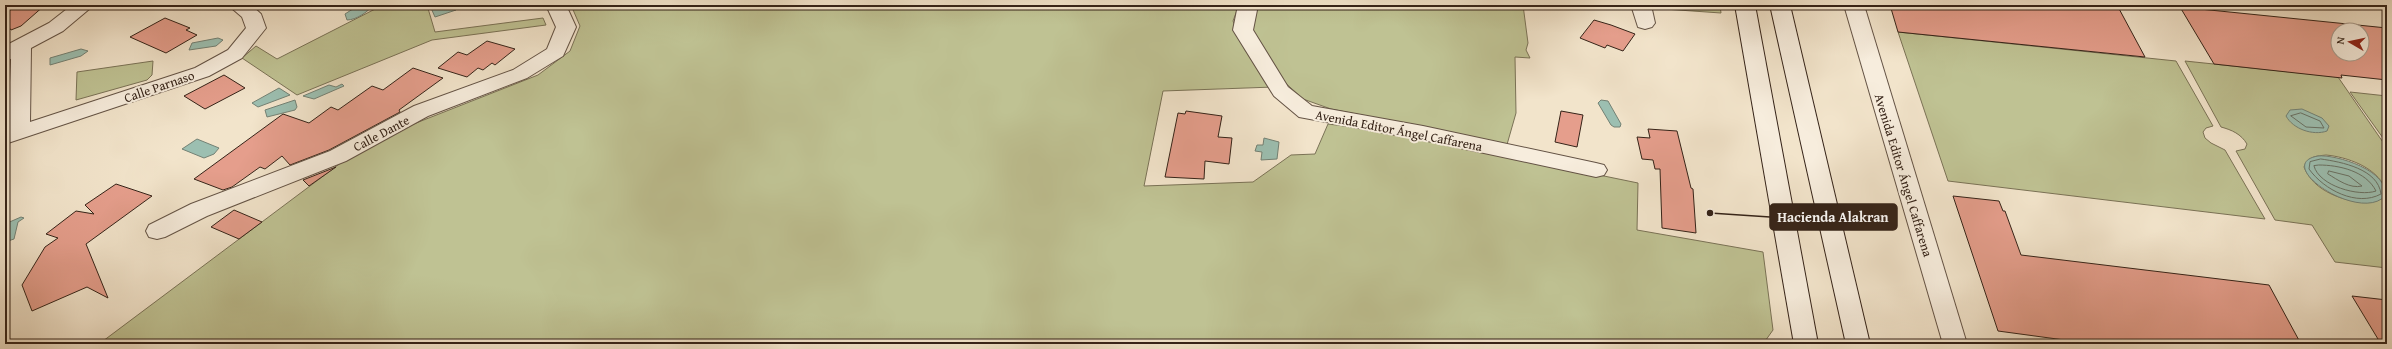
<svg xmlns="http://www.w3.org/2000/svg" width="2392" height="349" font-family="'Gentium Book Plus',serif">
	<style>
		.green { fill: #bfc293; stroke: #7a7256; fill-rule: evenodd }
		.water { fill: #9cbfb1; stroke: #738174 }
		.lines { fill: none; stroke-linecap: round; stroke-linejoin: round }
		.shore { stroke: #687164; stroke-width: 1 }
		.building { fill: #e59e8c; stroke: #352318; fill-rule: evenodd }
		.minor-casing { stroke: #645345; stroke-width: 2 }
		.secondary-casing { stroke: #352318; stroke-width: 2 }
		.minor { fill: #f7eddd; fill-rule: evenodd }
		.secondary { fill: #f7eddd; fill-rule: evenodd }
		.labels { text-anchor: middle; stroke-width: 4; stroke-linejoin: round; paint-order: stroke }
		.street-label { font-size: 13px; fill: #352318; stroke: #f7eddd }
		.leader { fill: none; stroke: #352318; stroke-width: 1.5 }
		.callout-dot { fill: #352318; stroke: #f7eddd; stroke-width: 1.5 }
		.callout { fill: #352318; stroke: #352318; stroke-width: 1.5 }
		.callout-label { font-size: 14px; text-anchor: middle; font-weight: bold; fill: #fff }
	</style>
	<rect width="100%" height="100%" fill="#f2e4cb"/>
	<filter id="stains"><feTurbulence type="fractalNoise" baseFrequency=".005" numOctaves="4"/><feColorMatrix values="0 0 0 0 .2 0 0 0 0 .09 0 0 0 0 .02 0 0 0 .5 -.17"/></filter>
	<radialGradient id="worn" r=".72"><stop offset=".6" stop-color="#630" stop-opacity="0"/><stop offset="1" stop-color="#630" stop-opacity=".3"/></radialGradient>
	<g class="green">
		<path d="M383,5H427L435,32L543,18L546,25L432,40L297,95L242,58L256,46L277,59Z"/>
		<path d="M571,5H1239L1233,21L1245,50L1274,87L1163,91L1144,186L1253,182L1291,155L1315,154L1328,124L1385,131L1638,183L1637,230L1763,252L1773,330L1763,344H99L342,162L411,125L538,75L570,51L580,26Z"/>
		<path d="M1255,5H1523L1528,43L1526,50L1530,58L1515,57L1516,113L1506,148L1447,132L1331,109L1303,99L1279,77L1252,29Z"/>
		<path d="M1649,5H1720L1721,13L1650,8Z"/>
		<path d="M1898,32L2176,61L2213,126L2206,128L2203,132L2205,138L2211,143L2225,150L2265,219L1948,181Z"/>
		<path d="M153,61L152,75L147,80L76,100L77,72Z"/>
		<path d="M2185,61L2338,77L2387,148V268L2335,262L2312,225L2275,220L2236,151L2245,149L2247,144C2241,134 2232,130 2221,127ZM2326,155C2347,157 2376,167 2385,188L2370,202C2345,203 2313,191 2304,167C2307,156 2318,156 2326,155Z"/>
		<path d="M2350,92L2387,96V139L2383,138Z"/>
	</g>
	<g class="water">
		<path d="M359,5H373C368,12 356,20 347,20L345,14Z"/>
		<path d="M434,5H452L446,7L456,10L435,17L431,8Z"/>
		<path d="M218,38L223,40L216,46L189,50L192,43Z"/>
		<path d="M81,49L88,51L81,56L50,65V58Z"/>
		<path d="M342,84L344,86L314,99L303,96L329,85L336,87Z"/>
		<path d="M279,88L290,95L258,107L252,103Z"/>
		<path d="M295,100L297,107L295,110L267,117L265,110Z"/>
		<path d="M1601,100L1608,101L1621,124L1620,127H1614L1611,125L1598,103Z"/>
		<path d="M2302,109L2322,118L2329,126L2327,131C2313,136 2293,129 2286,116L2290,110Z"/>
		<path d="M1264,138L1279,142L1277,159L1261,160L1262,152L1255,151L1257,145H1263Z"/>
		<path d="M197,139L219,148L214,154L204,158L182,149Z"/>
		<path d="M2318,156C2335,154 2392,171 2384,197C2357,222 2272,164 2318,156Z"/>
		<path d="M21,217L24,218L18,222L14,239L5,242V224Z"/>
	</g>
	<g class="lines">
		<g class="shore">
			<path d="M2301,113L2320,121L2324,128L2306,127L2291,116Z"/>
			<path d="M2321,159C2342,162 2378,169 2381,194C2357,207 2324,190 2309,169L2310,162Z"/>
			<path d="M2319,165C2339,165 2366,171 2376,191C2359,197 2319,186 2314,166Z"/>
			<path d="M2329,171L2349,176L2362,186C2350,189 2338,180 2328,174Z"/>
		</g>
	</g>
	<g class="building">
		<path d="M19,5H45L21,26L11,30L5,22V13Z"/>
		<path d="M1890,5H2117L2145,57L1898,32Z"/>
		<path d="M2180,7L2387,28V80L2341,75L2342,78L2214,64ZM2338,30H2362V54H2338Z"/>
		<path d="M165,18L190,28L186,30L197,35L166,53L130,37Z"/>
		<path d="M1594,20L1611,25L1635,34L1623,51L1607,45L1605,48L1580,38Z"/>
		<path d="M487,41L515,49L495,65L492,63L483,70L478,68L467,77L438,68L458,52L467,55Z"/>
		<path d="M413,68L443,78L399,110L400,112L329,150L290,165L282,156L265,169L260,167L232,187L223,190L194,179L283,114L309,123L331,107L338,110L372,86L383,90Z"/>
		<path d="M224,75L245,88L205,109L184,96Z"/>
		<path d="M1186,111L1222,116L1218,137L1232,138L1229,164L1205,161L1204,179L1165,177L1178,113L1185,114Z"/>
		<path d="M1561,111L1583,115L1577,147L1555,142Z"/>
		<path d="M1648,129L1677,131L1691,188L1693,189L1696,233L1662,228L1660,169H1655L1653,160L1642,159L1637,137L1650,138Z"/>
		<path d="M336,167L309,186L303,180Z"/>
		<path d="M116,184L152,196L86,244L108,298L87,287L32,311L22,285L45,247L58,238L46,234L76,211L94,214L85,205Z"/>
		<path d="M1953,196L1999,201L2003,211H2005L2021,255L2269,285L2301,344H2094L1998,331Z"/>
		<path d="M234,210L262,222L239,239L211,227Z"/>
		<path d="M2352,296L2387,300V344H2381Z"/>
	</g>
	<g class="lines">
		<g class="minor-casing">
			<g id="minor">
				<path d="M72,5H94L63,31L31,48L30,122L195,68L228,50L246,28L242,17L228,5H251L261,14L266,28L242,58L209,76L5,144V130L8,129L11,59L5,60V46L49,23Z"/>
				<path d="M546,5H566L576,27L563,56L527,78L428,116L346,161L207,216L165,237L157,239L149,237L146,231L149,225L191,204L330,151L414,106L513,70L547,49L556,27Z"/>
				<path d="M1238,5H1258L1253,30L1288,87L1312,106L1423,126L1596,163L1604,165L1607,170L1604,175L1596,177L1423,140L1299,117L1274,96L1233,30Z"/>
				<path d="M1631,5H1651L1655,23L1652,27L1645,29L1638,27Z"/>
				<path d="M1844,5H1864L1967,344H1943Z"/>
			</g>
		</g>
		<g class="secondary-casing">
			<g id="secondary">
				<path d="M1735,5H1755L1818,344H1794Z"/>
				<path d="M1770,5H1790L1870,344H1846Z"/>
			</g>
		</g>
		<use href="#minor" class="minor"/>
		<use href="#secondary" class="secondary"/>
	</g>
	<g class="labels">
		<g class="street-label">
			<text transform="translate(159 86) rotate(-19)" y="5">Calle Parnaso</text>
			<text transform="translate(1399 130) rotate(11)" y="5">Avenida Editor Ángel Caffarena</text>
			<text transform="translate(381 133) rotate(-28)" y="5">Calle Dante</text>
			<text transform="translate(1904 175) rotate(73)" y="5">Avenida Editor Ángel Caffarena</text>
		</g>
	</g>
	<path class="leader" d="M1710 213L1770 217"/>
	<circle class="callout-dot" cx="1710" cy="213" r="4"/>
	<rect class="callout" x="1770" y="204" width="127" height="26" rx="4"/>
	<g class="callout-label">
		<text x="1833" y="222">Hacienda Alakran</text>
	</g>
	<rect width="2392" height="349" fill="none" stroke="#f2e4cb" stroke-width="20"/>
	<rect x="6" y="6" width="2380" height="337" fill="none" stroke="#352318" stroke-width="2"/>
	<rect x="10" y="10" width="2372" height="329" fill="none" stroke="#352318"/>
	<g transform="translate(2350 42) rotate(279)"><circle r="19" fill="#f7eddd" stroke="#a99c8e"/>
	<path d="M0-3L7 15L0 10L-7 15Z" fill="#8f2418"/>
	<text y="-6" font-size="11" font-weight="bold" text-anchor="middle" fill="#352318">N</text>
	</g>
	<rect width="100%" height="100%" filter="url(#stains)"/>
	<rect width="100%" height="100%" fill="url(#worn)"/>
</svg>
